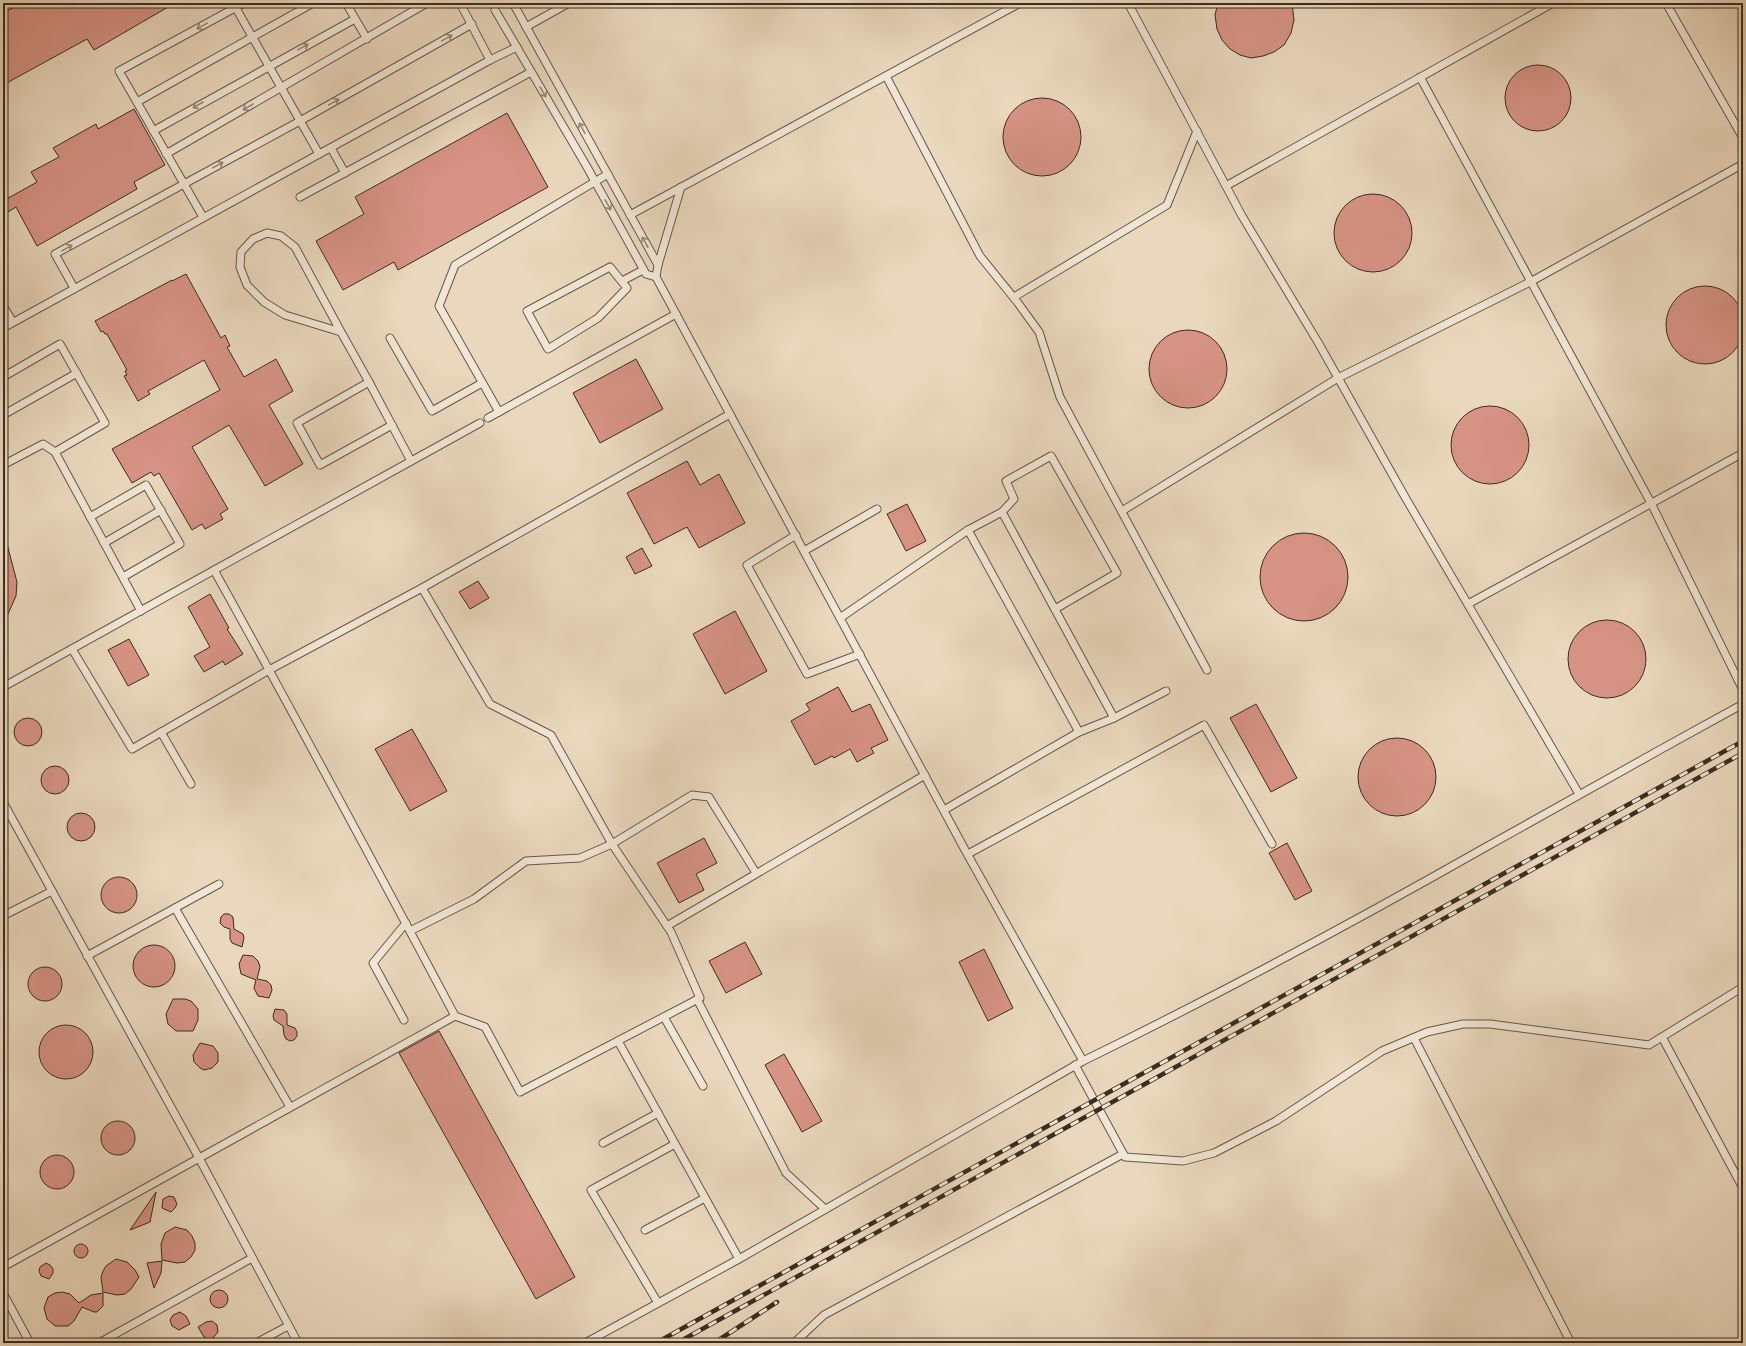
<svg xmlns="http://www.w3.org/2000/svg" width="1746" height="1346" font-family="'Gentium Book Plus',serif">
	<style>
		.building { fill: #d79386; stroke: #3b2c1f }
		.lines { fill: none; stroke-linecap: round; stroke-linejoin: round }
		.service-casing { stroke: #675747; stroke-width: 9 }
		.service { stroke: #f1e6d5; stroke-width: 7 }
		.rail-casing { stroke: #3b2c1f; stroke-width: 4.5 }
		.rail { stroke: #f1e6d5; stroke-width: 3; stroke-dasharray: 9; stroke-linecap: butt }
		.oneway { stroke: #96897a }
	</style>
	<rect width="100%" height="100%" fill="#ead8be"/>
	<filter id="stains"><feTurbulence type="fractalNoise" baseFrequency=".005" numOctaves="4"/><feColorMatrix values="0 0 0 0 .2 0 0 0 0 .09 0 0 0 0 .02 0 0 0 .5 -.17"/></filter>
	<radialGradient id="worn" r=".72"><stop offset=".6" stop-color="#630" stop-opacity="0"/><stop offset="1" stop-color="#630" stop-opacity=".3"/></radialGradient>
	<g class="building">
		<path d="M22,3H175L94,50L87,39L3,85V13Z"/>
		<path d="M1218,3H1292L1294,20L1291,33L1284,45L1274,52L1263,56L1251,58L1240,55L1230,49L1222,40L1217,29L1215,15Z"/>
		<circle cx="1538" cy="98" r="33"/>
		<circle cx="1042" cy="137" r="39"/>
		<path d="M134,109L165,165L134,182L137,189L37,246L16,207L3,215V201L37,182L31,172L59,157L53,148L96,124L98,129Z"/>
		<path d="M507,113L548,187L398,270L394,262L343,290L316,241L364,214L355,197Z"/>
		<circle cx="1373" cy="233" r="39"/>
		<path d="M186,274L221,338L225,335L230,346L227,347L244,377L276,359L293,391L269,405L303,464L265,486L229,425L192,447L228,509L220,514L223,519L205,529L202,524L192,530L159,473L154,476L151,472L132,483L112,449L220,390L204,360L148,391L150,394L138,401L124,376L127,375L125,371L127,370L107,334H105L103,331L101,332L95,321L172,280V281Z"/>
		<circle cx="1705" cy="325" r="39"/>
		<circle cx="1188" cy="369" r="39"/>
		<path d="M636,359L663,409L600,443L573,393Z"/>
		<circle cx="1490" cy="445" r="39"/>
		<path d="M687,461L700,485L719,474L745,523L699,548L687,527L654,544L627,493Z"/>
		<path d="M907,504L926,541L906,551L887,514Z"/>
		<circle cx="1304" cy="577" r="44"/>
		<path d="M3,544H7L17,582L16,596L3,625Z"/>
		<path d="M642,548L652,566L635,574L626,557Z"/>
		<path d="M478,581L489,598L470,609L459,592Z"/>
		<path d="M210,594L229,628L227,629L243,654L225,665L223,661L204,672L194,656L210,647L188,607Z"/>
		<path d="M735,611L767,671L725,694L693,634Z"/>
		<circle cx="1607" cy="659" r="39"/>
		<path d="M129,639L149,675L128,686L108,650Z"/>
		<path d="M838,687L852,712L870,704L888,740L871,748L874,753L857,762L850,749L834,758L832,756L815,765L791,721L810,710L806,704Z"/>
		<path d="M1256,704L1297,778L1271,792L1230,718Z"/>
		<circle cx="28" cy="732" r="14"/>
		<path d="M412,729L447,791L410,811L375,749Z"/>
		<circle cx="1397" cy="777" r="39"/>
		<circle cx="55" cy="780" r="14"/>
		<circle cx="81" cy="827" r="14"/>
		<path d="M704,838L717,863L696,874L704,890L679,903L657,863Z"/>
		<path d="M1287,843L1312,891L1295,900L1269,853Z"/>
		<circle cx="119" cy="895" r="18"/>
		<path d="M224,914H229L233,917L234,929L243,934L244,938L242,947L232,943L230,939V929L224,927L220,923L221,917Z"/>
		<path d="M745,942L762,974L726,993L709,961Z"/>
		<circle cx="154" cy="966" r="21"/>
		<path d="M984,949L1013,1008L988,1021L959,962Z"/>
		<path d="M243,955L253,956L258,961L260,967L257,979L267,981L271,985L272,990L269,998L258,996L254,988L256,980L241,974L239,964Z"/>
		<circle cx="45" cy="984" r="17"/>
		<path d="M173,999H185L191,1001L198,1009V1020L193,1031H176L168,1024L166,1014Z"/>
		<path d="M275,1009L284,1010L287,1014V1025L295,1028L297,1032V1036L294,1040L290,1041L286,1039L284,1035L283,1026L274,1020L273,1016Z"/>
		<circle cx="66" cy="1052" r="27"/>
		<path d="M439,1031L575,1277L536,1299L399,1053Z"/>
		<path d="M200,1043L213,1046L218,1053V1062L212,1068L204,1070L200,1068L194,1062L193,1055Z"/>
		<path d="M784,1054L822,1121L802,1132L765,1065Z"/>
		<circle cx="118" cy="1138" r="17"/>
		<circle cx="57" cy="1172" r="17"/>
		<path d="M156,1192L150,1222L130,1230Z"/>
		<path d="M169,1196L174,1197L177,1204L175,1208L171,1212L162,1208L163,1199Z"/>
		<path d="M175,1227L187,1230L192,1236L195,1243V1250L191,1257L185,1262L177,1263L162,1260L161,1244L165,1233Z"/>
		<circle cx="81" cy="1251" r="7"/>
		<path d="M116,1259L127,1262L135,1270L139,1277L131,1289L125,1294L117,1295L103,1292L101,1277L103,1271L106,1266Z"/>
		<path d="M162,1261L161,1273L154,1288L147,1263Z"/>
		<path d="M46,1263L50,1265L53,1269V1273L49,1279L41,1276L39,1271L40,1267Z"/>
		<circle cx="219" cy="1299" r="9"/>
		<path d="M62,1292L70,1294L79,1303L91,1295L103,1293V1306L97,1312H94L82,1307L74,1321L68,1326H55L47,1319L44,1308L48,1297L55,1293Z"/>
		<path d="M180,1312L186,1316L190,1324L179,1330L172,1326L170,1320L173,1315Z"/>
		<path d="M212,1321L217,1325L218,1332L213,1338L209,1339L204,1337L198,1327L206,1322Z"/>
	</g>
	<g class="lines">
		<g class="service-casing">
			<g id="service">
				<path d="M233,3L319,154"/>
				<path d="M346,3L367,39"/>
				<path d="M460,3L490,60"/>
				<path d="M513,3L658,265L656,277L965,850L1083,1061L739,1259L585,1343"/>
				<path d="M1128,3L1242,216L1319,344L1405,497L1579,794"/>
				<path d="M1666,3L1743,138"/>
				<path d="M495,10L587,167L646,274L656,277"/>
				<path d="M526,27L569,3"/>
				<path d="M886,76L980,256L1018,303L1039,332L1060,397L1207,670"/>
				<path d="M1420,77L1651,503L1743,690"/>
				<path d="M137,102L313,3"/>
				<path d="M153,131L355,19"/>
				<path d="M331,148L345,173"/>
				<path d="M166,154L427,3"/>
				<path d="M1226,186L1553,3"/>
				<path d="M300,197L531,72"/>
				<path d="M630,215L1020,3"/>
				<path d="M203,217L119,71L244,3"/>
				<path d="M658,265L681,187"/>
				<path d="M610,267L627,288L598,318L548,349L527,311Z"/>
				<path d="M622,281L643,270"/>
				<path d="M74,288L55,254L300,121L472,24"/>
				<path d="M1014,297L1167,205L1197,131"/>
				<path d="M3,306L13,322"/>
				<path d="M3,328L490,60L517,47"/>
				<path d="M341,332L285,315L264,302L247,285L240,267L241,252L253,239L267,233L281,236L295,247L341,332L369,382L411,461"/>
				<path d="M390,338L432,411L482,383"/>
				<path d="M3,377L60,344L105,423L55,452"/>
				<path d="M369,382L297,423L320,465L392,425"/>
				<path d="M499,412L439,306L455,265L608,174"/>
				<path d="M3,415L77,373"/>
				<path d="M488,418L676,314"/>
				<path d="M3,465L43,444L55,452L141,611"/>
				<path d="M1122,511L1338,378L1532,281L1743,164"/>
				<path d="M1002,512L1014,499L1006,481L1051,456L1117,573L1055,609"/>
				<path d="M90,517L146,485L180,544L123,577"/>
				<path d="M968,530L1002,512L1114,718L1079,732"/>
				<path d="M796,535L747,565L807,674L860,654"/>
				<path d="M104,543L161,510"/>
				<path d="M804,551L877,509"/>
				<path d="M422,588L730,414"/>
				<path d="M1468,604L1743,453"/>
				<path d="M840,618L968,530L1079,732L944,810"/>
				<path d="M72,649L132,749L269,670L422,588L490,704L551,735L612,844L671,932L700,998L520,1092L485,1027L455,1016C376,867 296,718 214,570"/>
				<path d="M3,687L480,423"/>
				<path d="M1114,718L1166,691"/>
				<path d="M161,732L191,784"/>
				<path d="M3,802L199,1158L298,1343"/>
				<path d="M968,854L1204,725L1272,844"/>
				<path d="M175,908L219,884"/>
				<path d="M3,916L52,891"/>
				<path d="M667,926L925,775"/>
				<path d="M410,931L474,899L526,861L580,858L612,844L692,795L709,797L756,873"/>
				<path d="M87,956L175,908L290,1107"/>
				<path d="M697,999L786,1173L825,1209"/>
				<path d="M664,1017L703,1086"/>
				<path d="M404,1020L373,963L406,923"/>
				<path d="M1662,1037L1743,1188"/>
				<path d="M1414,1038L1571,1343"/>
				<path d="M618,1041L739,1259"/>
				<path d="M1083,1061C1220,994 1354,922 1486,847C1572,799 1657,751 1743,704"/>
				<path d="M1075,1065L1125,1157L1183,1161L1214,1153L1276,1121L1382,1051L1427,1032L1463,1024H1490L1649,1045L1743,987"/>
				<path d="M603,1143L658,1113"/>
				<path d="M645,1230L705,1198"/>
				<path d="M3,1267L455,1016"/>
				<path d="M3,1293L30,1343"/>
				<path d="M658,1303L591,1190L675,1144"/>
				<path d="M99,1343L252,1258"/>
				<path d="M256,1343L288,1326"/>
				<path d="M794,1343L824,1315L1123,1154"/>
			</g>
		</g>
		<use href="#service" class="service"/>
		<g class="rail-casing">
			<g id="rail">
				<path d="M656,1343L1743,741"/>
				<path d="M677,1343L1743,753"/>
				<path d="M714,1343L777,1302"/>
			</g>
		</g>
		<use href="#rail" class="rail"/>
	</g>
	<defs><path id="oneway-shaft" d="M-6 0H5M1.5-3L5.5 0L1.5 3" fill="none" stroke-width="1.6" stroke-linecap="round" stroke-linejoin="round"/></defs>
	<g class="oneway">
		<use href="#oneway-shaft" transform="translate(202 26) rotate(151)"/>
		<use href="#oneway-shaft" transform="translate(447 38) rotate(-29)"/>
		<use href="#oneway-shaft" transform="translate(303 47) rotate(-29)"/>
		<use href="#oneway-shaft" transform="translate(543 92) rotate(60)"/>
		<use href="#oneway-shaft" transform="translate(334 102) rotate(-29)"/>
		<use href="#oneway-shaft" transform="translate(198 105) rotate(150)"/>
		<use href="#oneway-shaft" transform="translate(248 107) rotate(150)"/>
		<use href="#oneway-shaft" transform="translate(582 128) rotate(-119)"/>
		<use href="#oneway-shaft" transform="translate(218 165) rotate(-28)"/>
		<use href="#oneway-shaft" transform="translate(608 205) rotate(61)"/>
		<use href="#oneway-shaft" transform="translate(645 242) rotate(-119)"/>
		<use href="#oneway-shaft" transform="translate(67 248) rotate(-29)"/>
	</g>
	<rect width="1746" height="1346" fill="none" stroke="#ead8be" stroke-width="16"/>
	<rect x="4" y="4" width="1738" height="1338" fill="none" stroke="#3b2c1f" stroke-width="2"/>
	<rect x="8" y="8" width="1730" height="1330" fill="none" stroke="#3b2c1f"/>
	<rect width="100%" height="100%" filter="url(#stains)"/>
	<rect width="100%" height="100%" fill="url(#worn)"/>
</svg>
